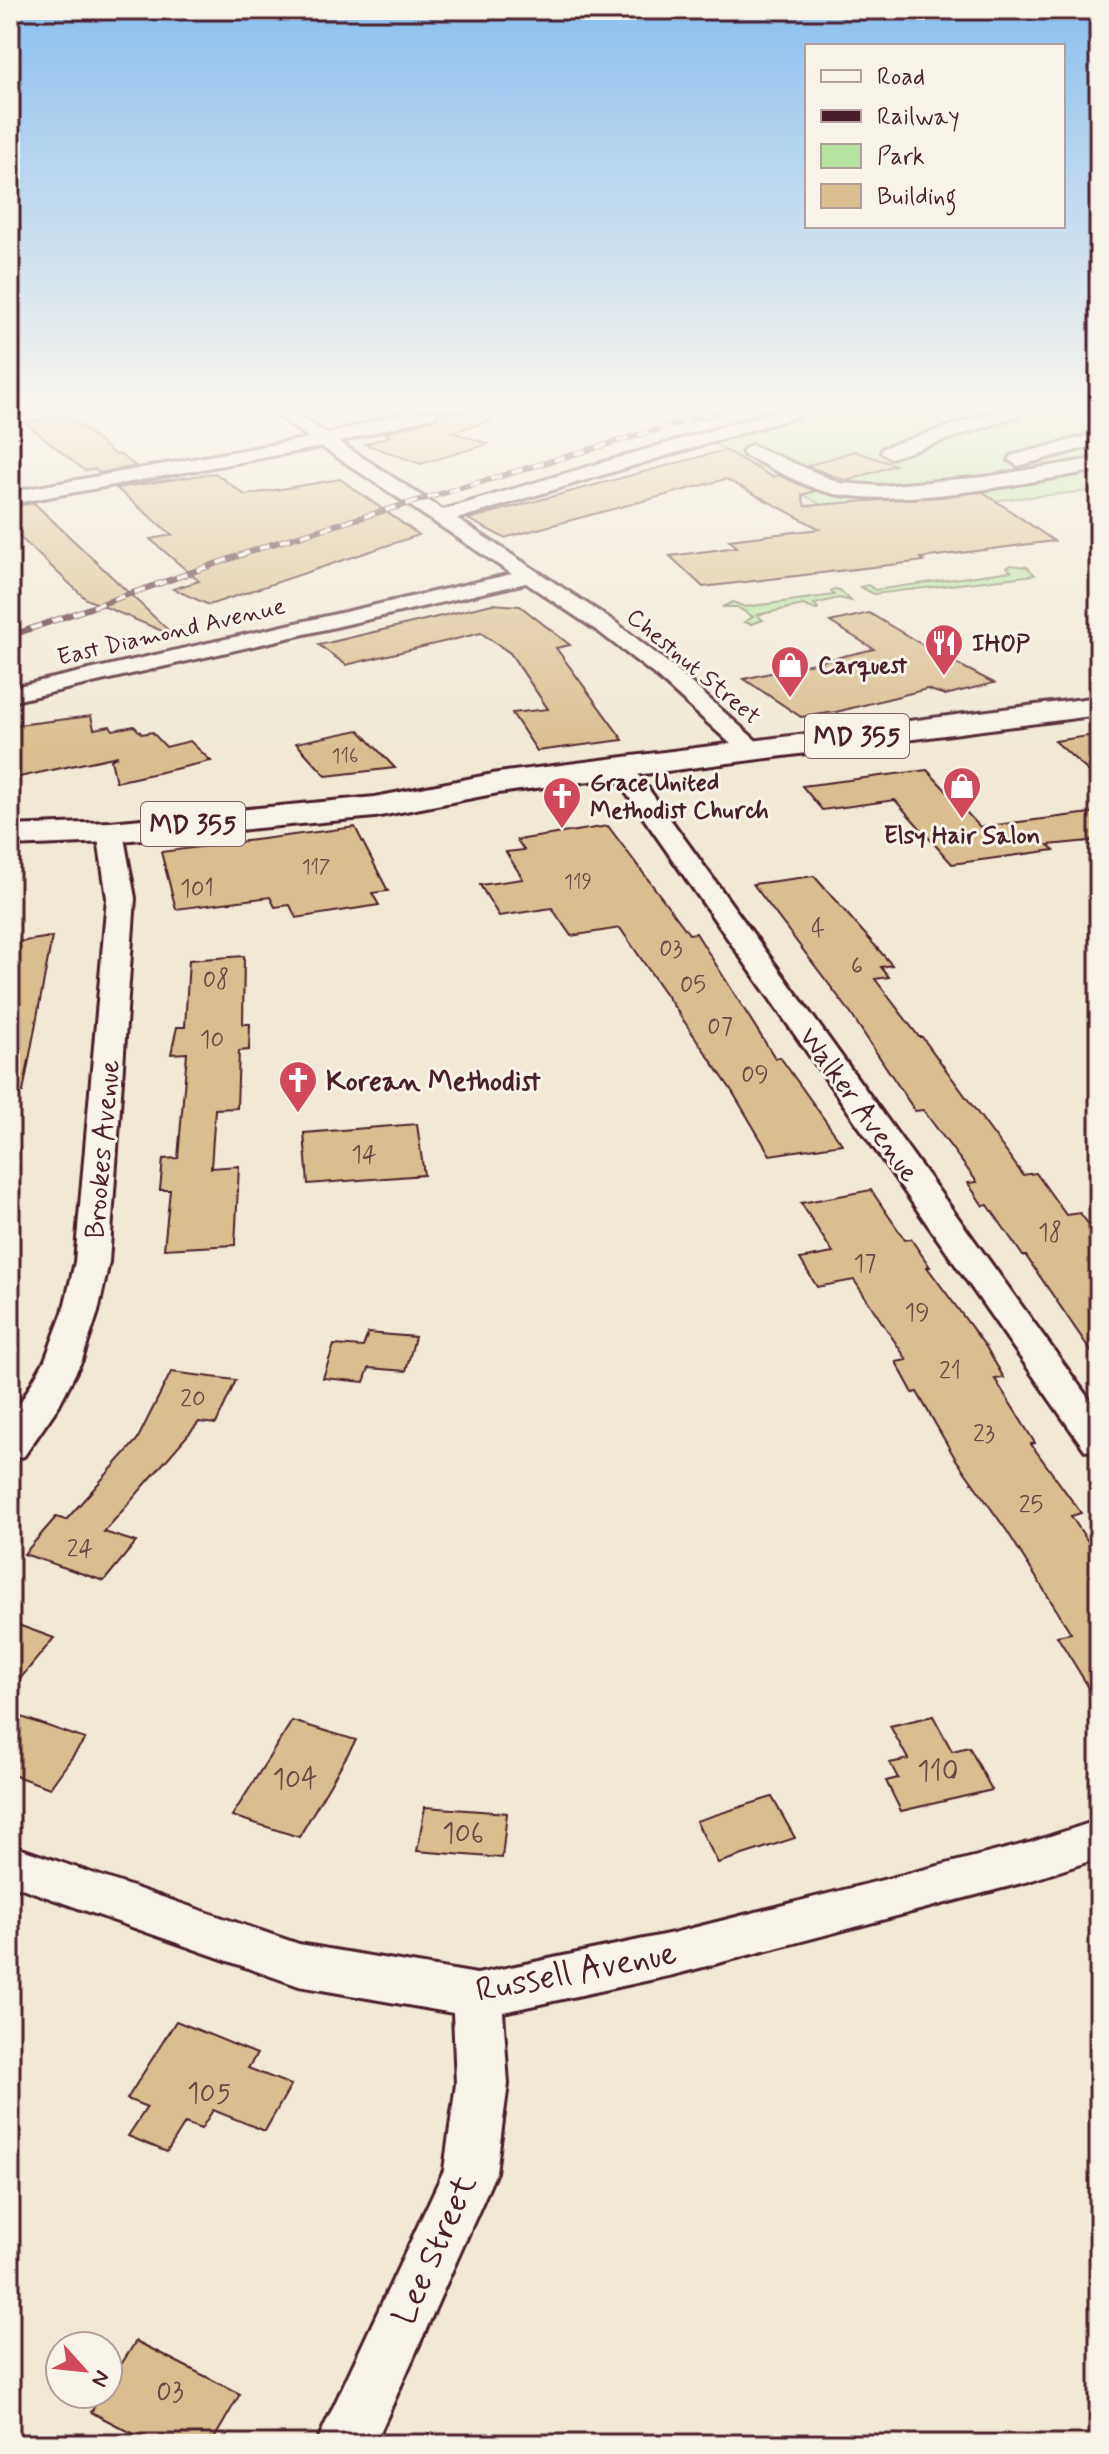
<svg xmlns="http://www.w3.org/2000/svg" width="1109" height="2454" font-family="Mynerve,sans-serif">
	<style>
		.green { fill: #b7e3a1; stroke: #808166; stroke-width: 2 }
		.building { fill: #d9bf8f; stroke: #4a1f2b; stroke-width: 2 }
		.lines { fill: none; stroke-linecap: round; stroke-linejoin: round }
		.minor-casing { stroke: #4a1f2b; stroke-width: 6 }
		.major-casing { stroke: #4a1f2b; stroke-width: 6 }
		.minor { fill: #f7f3e8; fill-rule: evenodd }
		.major { fill: #f7f3e8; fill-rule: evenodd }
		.rail-casing { stroke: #4a1f2b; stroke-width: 6 }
		.rail { stroke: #f7f3e8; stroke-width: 4; stroke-dasharray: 11; stroke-linecap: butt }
		.labels { text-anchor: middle; stroke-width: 6; stroke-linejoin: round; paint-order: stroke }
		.far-number-label { font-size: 20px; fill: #6e4744 }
		.far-street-label { font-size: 24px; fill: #4a1f2b; stroke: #f7f3e8 }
		.far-poi-label { font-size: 24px; font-weight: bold; fill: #4a1f2b; stroke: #f7f3e8; text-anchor: start }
		.number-label { font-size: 24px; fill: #6e4744 }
		.shield { fill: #f7f3e8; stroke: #7e5f64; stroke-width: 2 }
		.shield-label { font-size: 26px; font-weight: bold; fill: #4a1f2b }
		.poi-label { font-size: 28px; font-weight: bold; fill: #4a1f2b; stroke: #f7f3e8; text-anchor: start }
		.street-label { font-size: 28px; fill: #4a1f2b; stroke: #f7f3e8 }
		.near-number-label { font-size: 28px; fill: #6e4744 }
		.near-street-label { font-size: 34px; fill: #4a1f2b; stroke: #f7f3e8 }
	</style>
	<rect width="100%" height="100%" fill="#f1e9d6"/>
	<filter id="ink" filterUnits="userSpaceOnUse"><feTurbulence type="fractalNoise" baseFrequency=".0125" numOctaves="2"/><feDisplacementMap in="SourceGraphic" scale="16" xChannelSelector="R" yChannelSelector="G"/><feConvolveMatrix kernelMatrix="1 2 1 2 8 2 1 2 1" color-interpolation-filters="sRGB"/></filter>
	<g filter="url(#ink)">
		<g class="green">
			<path d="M764,412H1099V490L841,516L695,433Z"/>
			<path d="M1011,565L1027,567L1035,575L874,594L860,587L868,585L875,590L1011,571L1007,567Z"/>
			<path d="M834,589L840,590L851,601L839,598L814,604L818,608L816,610L803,605L757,615L763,620L751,624L744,622L753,617L737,607H722L733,602L745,607L834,595L831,591Z"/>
		</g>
		<g class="building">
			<path d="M441,412H493L494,420L452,432L488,444L421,464L365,444L391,436L385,433L436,419Z"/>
			<path d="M67,415L115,455L119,454L136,466L99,473L95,469L85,471L24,422Z"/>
			<path d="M725,450L772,477L778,475L815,491L802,495L805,506L983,492L1054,541L921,558L924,561L703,587L670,556L737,547L729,540L820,529L726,479L504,538L468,519Z"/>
			<path d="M854,451L895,465L847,481L807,466Z"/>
			<path d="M215,473L245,495L340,479L419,535L209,605L173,589L199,581L150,539L172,535L116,488Z"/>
			<path d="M34,503L169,631L167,633L86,599L10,528V507Z"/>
			<path d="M492,604L520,606L570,645L556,648L623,740L537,751L512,713L548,709L510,653L481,633L346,665L319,645Z"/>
			<path d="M869,613L938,654L994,683L945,695L927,689L836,712L801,717L744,679L874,649L830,622Z"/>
			<path d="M91,716L94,729L110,726L113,730L134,726L142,734L152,732L166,747L190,741L211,761L116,782L111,760L118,756L10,779V726Z"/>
			<path d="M359,730L395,768L326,776L296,743Z"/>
			<path d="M1088,736L1099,746V781L1055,741Z"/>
			<path d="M927,770L980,827L1099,812V840L1048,845L1054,850L952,864L895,800L822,810L802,786Z"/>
			<path d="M608,826L689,934L696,933L775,1058L780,1057L842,1144L770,1155L732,1091L620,928L571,936L552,908L499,916L480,885L523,879L506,852L524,850L517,840Z"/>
			<path d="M355,827L388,891L372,893L379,905L296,918L290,905L275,907L270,897L176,909L161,852Z"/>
			<path d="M814,876L892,965L881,967L889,977L875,979L919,1037H922L1023,1175L1036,1173L1066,1215L1080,1213L1099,1238V1363L1026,1256H1023L988,1205L983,1206L968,1183L977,1182L923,1110L915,1111L847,1008L753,884Z"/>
			<path d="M52,937L23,1092L10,1091V943Z"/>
			<path d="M244,956L243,1024H250L249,1050L239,1051L237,1108L215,1109L211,1168L239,1166L235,1245L164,1249L170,1190H160L163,1159L178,1158L187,1053L171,1054L177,1027H185L189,960Z"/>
			<path d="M417,1124L424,1175L308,1184L304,1133Z"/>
			<path d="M871,1190L905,1240L911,1239L930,1267H927L986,1347L1004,1378L995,1379L1035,1443L1031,1444L1081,1513L1071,1516L1099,1558V1704L1057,1636L1071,1633L1007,1531L955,1458L917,1392L913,1393L896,1362L907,1360L854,1280L817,1287L800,1259L833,1253L801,1203Z"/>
			<path d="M368,1333L415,1337L406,1371L369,1368L364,1382L323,1378L334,1345L363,1347Z"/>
			<path d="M171,1372L236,1380L216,1424L199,1422L104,1532L136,1542L104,1581L24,1554L56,1517L66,1520L137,1440Z"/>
			<path d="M10,1622L54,1638L10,1691Z"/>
			<path d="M10,1713L85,1739L50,1788L10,1774Z"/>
			<path d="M933,1716L952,1751L969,1747L992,1790L901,1811L886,1781L898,1778L890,1763L908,1759L890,1726Z"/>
			<path d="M292,1721L356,1740L299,1837L232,1816Z"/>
			<path d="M772,1797L795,1838L718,1863L696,1821Z"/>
			<path d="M425,1807L507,1813L502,1858L417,1851Z"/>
			<path d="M176,2021L257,2054L248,2068L291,2085L265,2131L213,2110L201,2129L185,2123L167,2152L128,2136L147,2107L127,2099Z"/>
			<path d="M136,2341L240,2394L211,2444H153L91,2412L102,2394H108V2385Z"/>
		</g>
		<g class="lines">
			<g class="minor-casing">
				<g id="minor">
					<path d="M272,412H293L327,434L408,412H438L435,416L339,442L443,510L772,412H801L798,416L457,519L615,622L672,666L760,744L763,749L760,754H742L656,676L599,632L526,583L10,702V688L512,574L322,447L10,504V492L309,438Z"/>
					<path d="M993,412H1021L1018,416L897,456L890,458L881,452L883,448Z"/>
					<path d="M1099,433V444L1018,466L1009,460L1011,456Z"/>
					<path d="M751,445L840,483L881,486L984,477L1099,458V470C1021,483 913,507 835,494C808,489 771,467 744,455L742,451Z"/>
					<path d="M620,760L629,762L1099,1413V1454L1085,1450L608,767L611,762Z"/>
					<path d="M110,824L119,826L123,832L135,898L109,1262L98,1312L82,1360L59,1405L24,1456L10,1460V1421L45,1360L63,1312L75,1262L107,898L97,832L101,826Z"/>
					<path d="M1099,1820V1858L1029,1881L673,1975L503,2012L508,2084L496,2172L375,2444H316L444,2170L456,2084L453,2013L299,1986L10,1884V1845L299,1944L477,1974L673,1933L1029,1843Z"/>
				</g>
			</g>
			<g class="major-casing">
				<path id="major" d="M1099,697V715L498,793L375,817L110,842L10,846V826L110,822L375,797L498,773Z"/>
			</g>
			<use href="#minor" class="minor"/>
			<use href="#major" class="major"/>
			<g class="rail-casing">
				<path id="rail" d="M10,636L272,544L716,412"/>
			</g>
			<use href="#rail" class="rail"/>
		</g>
	</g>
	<linearGradient id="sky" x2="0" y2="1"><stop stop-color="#8bc0f0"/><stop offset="0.54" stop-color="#f9f5ed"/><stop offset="1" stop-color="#f9f5ed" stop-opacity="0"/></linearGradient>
	<rect width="1109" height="756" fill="url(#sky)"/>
	<defs>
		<g id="restaurant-pin" transform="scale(2)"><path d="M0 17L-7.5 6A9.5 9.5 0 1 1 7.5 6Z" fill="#d1495b" stroke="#f7f3e8"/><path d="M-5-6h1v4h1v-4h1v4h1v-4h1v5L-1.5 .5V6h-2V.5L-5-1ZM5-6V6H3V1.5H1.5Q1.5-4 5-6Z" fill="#fff"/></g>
		<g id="shop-pin" transform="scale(2)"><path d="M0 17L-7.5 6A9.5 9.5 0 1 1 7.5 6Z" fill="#d1495b" stroke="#f7f3e8"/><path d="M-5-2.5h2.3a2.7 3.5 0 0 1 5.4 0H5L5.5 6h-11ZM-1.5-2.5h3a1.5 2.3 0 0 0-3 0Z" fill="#fff"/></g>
		<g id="church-pin" transform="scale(2)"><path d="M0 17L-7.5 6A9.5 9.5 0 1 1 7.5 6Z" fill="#d1495b" stroke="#f7f3e8"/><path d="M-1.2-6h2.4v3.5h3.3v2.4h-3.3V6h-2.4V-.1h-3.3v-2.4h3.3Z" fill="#fff"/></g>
	</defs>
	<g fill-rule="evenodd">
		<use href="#restaurant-pin" x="944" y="643"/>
		<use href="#shop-pin" x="790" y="665"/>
		<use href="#shop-pin" x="962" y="786"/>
		<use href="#church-pin" x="562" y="796"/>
		<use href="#church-pin" x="298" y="1080"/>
	</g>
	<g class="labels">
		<g class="far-number-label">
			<text x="345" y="762">116</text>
			<text x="316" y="873">117</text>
			<text x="578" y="888">119</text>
		</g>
		<g class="far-street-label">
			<text transform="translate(171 631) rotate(-13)" y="8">East Diamond Avenue</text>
			<text transform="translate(694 666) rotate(40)" y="8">Chestnut Street</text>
		</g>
		<g class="far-poi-label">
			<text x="972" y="651">IHOP</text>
			<text x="818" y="673">Carquest</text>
			<text x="590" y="790">Grace United<tspan x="590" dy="28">Methodist Church</tspan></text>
			<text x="962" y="843" text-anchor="middle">Elsy Hair Salon</text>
		</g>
		<g class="number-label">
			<text x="197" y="896">101</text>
			<text x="818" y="936">4</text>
			<text x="671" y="956">03</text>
			<text x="857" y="973">6</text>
			<text x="216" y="987">08</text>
			<text x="693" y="992">05</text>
			<text x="720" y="1034">07</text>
			<text x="212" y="1047">10</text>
			<text x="755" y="1082">09</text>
			<text x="364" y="1162">14</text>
			<text x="1050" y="1240">18</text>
			<text x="865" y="1271">17</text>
			<text x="917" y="1320">19</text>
			<text x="950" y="1378">21</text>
			<text x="193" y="1406">20</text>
			<text x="984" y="1441">23</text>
			<text x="1031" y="1512">25</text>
			<text x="80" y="1556">24</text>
		</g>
		<g class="shield">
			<rect x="805" y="714" width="104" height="44" rx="6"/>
			<rect x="141" y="802" width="104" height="44" rx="6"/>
		</g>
		<g class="shield-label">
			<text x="857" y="745">MD 355</text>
			<text x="193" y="833">MD 355</text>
		</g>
		<g class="poi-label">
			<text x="326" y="1090">Korean Methodist</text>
		</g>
		<g class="street-label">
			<text transform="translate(860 1104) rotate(54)" y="10">Walker Avenue</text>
			<text transform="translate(101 1149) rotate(-85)" y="10">Brookes Avenue</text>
		</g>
		<g class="near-number-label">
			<text x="938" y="1780">110</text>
			<text x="295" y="1788">104</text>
			<text x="463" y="1842">106</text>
			<text x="209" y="2102">105</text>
			<text x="170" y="2400">03</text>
		</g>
		<g class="near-street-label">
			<text transform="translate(576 1970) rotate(-11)" y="12">Russell Avenue</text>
			<text transform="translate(433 2249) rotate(-66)" y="12">Lee Street</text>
		</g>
	</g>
	<rect width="1109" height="2454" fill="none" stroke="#f7f3e8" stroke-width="40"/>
	<rect x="20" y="20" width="1069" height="2414" fill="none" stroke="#4a1f2b" stroke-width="3" filter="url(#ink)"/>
	<rect x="805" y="44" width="260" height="184" fill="#f7f3e8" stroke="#b29e9c" stroke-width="2"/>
	<rect x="821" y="70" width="40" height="12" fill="#f7f3e8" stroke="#b29e9c" stroke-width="2"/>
	<text x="877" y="84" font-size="24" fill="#4a1f2b">Road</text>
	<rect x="821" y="110" width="40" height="12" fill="#4a1f2b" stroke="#b29e9c" stroke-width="2"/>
	<text x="877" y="124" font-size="24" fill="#4a1f2b">Railway</text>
	<rect x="821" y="144" width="40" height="24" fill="#b7e3a1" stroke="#b29e9c" stroke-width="2"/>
	<text x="877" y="164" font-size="24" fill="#4a1f2b">Park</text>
	<rect x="821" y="184" width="40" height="24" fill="#d9bf8f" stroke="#b29e9c" stroke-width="2"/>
	<text x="877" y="204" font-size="24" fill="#4a1f2b">Building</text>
	<g transform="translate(84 2370) rotate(117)"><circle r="38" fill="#f7f3e8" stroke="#b29e9c" stroke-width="2"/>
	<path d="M0-6L14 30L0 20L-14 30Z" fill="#d1495b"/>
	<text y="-12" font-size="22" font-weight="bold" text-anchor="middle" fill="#4a1f2b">N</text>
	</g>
</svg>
